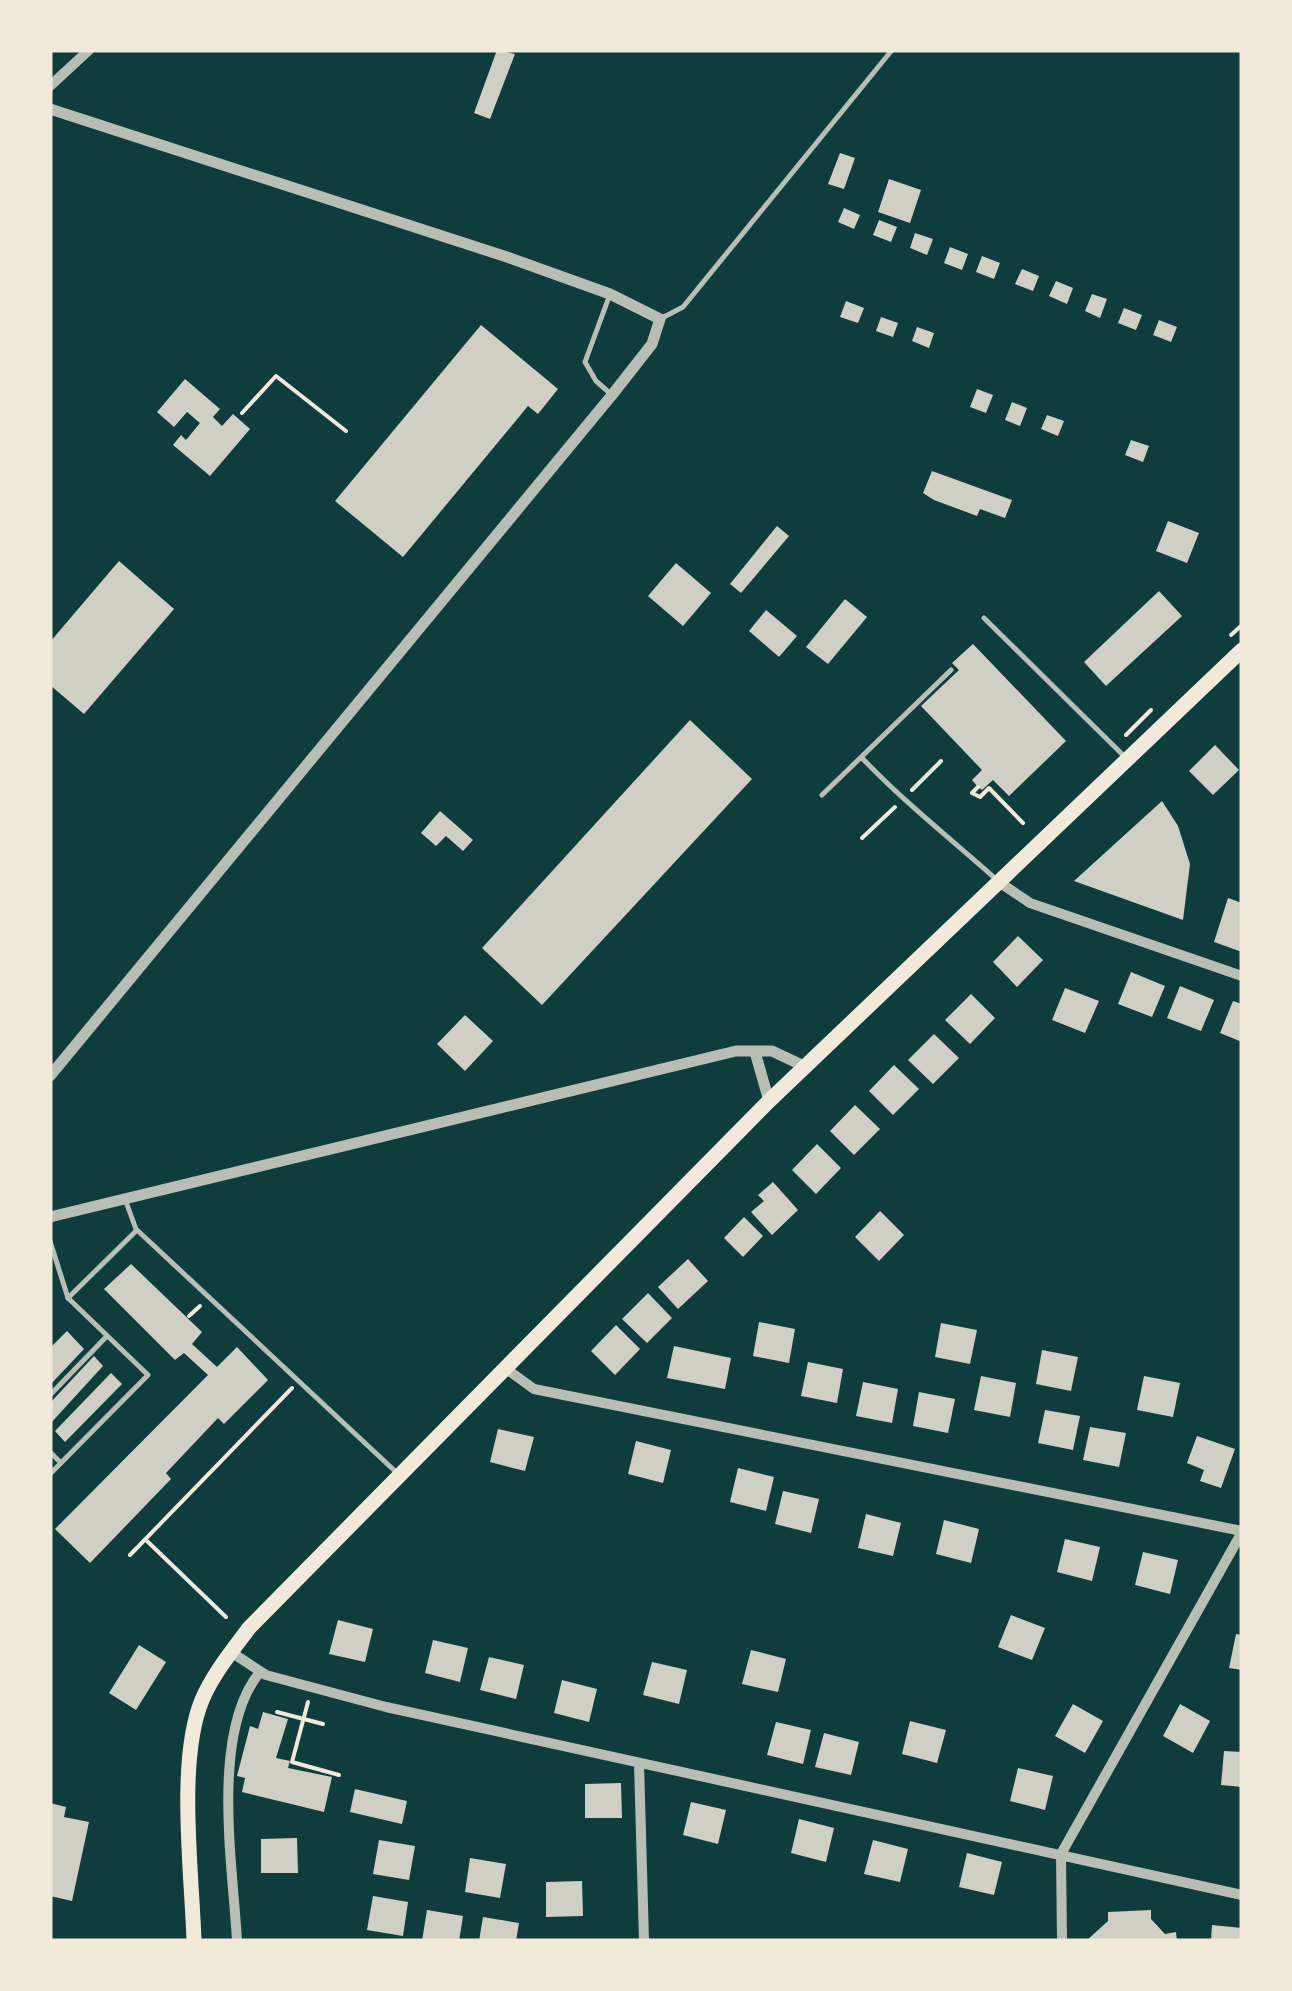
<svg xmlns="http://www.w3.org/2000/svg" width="1292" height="1991" font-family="Ubuntu,sans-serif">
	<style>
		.building { fill: #cfcfc3 }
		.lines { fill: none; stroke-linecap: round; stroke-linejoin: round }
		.path { stroke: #f1e9da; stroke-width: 4 }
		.service { stroke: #b8beb3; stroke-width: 5 }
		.minor { stroke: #b8beb3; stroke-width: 10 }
		.tertiary { stroke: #b8beb3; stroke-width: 11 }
		.primary { stroke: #f1e9da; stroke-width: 15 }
	</style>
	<rect width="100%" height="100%" fill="#0f3d3e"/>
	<g class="building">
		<path d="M497,50L515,54L490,119L474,113Z"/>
		<path d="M840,153L855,158L844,189L828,184Z"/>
		<path d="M889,179L921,190L910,223L878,212Z"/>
		<path d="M844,208L860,215L854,229L838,222Z"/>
		<path d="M879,220L897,227L891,242L873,235Z"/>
		<path d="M915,233L933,239L927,255L910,248Z"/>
		<path d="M950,247L968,254L962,270L944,263Z"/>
		<path d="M982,256L1000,263L994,279L976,272Z"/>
		<path d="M1022,269L1039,276L1033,291L1015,284Z"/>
		<path d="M1056,281L1073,288L1067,304L1049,296Z"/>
		<path d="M1092,294L1107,299L1100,318L1085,311Z"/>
		<path d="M846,301L864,308L858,323L840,317Z"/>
		<path d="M1124,308L1142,315L1136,330L1118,323Z"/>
		<path d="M881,317L898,323L893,337L876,331Z"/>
		<path d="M1159,320L1177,327L1171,342L1153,335Z"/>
		<path d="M481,325L558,389L538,414L528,406L403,557L335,501Z"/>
		<path d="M917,327L934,333L929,348L912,341Z"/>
		<path d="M185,379L220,409L213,417L222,426L233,414L250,429L210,476L173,445L181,435L186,440L200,423L187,412L174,427L157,412Z"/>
		<path d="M977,389L993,395L986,413L970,407Z"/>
		<path d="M1012,402L1027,408L1020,426L1005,420Z"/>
		<path d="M1047,415L1064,421L1058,436L1041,429Z"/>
		<path d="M1131,440L1149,446L1143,462L1125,455Z"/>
		<path d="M932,471L1012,500L1005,518L980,509L977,516L934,500L923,493Z"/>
		<path d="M1168,521L1199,533L1187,563L1156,551Z"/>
		<path d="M777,526L789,536L741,593L730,584Z"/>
		<path d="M119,561L174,609L84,714L50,685V642Z"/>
		<path d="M676,563L711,593L683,626L648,596Z"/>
		<path d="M1159,591L1182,616L1106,686L1084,662Z"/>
		<path d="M845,599L867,617L828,664L806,647Z"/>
		<path d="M766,610L797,636L779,657L749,631Z"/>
		<path d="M973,644L1066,741L1009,796L993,780L982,790L978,787L972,780L982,770L921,706L959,670L952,663Z"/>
		<path d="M690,720L752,779L542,1005L482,948Z"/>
		<path d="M1215,745L1239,770L1213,795L1189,771Z"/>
		<path d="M1162,801L1178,826L1190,864L1183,920L1074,881Z"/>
		<path d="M440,811L473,840L463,851L446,836L436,846L421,833Z"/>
		<path d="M1228,898L1242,903V952L1214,942Z"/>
		<path d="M1018,936L1043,960L1017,987L993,962Z"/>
		<path d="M1131,972L1165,986L1152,1017L1118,1004Z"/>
		<path d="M1180,986L1214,1000L1201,1031L1167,1018Z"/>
		<path d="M1065,988L1099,1001L1085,1033L1052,1020Z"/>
		<path d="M971,994L995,1018L970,1044L945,1020Z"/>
		<path d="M1233,1001L1242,1004V1042L1220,1033Z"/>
		<path d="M465,1015L493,1041L465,1071L437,1044Z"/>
		<path d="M934,1034L959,1058L933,1084L908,1060Z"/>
		<path d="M894,1065L919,1089L893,1115L869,1091Z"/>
		<path d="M855,1105L880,1129L854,1155L830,1131Z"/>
		<path d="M817,1144L841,1168L816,1194L792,1170Z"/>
		<path d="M773,1182L798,1210L772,1235L751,1212L764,1201L758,1195Z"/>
		<path d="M880,1211L904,1235L879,1261L855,1237Z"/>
		<path d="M744,1217L763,1236L743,1257L724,1238Z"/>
		<path d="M688,1259L708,1281L678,1309L658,1287Z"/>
		<path d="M131,1264L202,1332L192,1344L217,1367L237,1347L268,1380L224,1424L218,1418L166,1473L171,1479L90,1563L55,1529L208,1375L184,1353L175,1360L104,1289Z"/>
		<path d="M648,1293L672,1318L647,1343L622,1319Z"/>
		<path d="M759,1322L795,1329L789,1363L753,1356Z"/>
		<path d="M941,1323L977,1330L970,1364L935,1357Z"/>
		<path d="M616,1325L640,1349L615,1375L591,1351Z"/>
		<path d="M67,1331L84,1349L50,1385V1348Z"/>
		<path d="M674,1346L731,1358L725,1389L667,1378Z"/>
		<path d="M1042,1350L1078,1357L1071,1391L1036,1384Z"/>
		<path d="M94,1356L103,1366L50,1424V1403Z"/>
		<path d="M808,1362L843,1369L837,1403L801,1396Z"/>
		<path d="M111,1373L122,1384L65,1442L55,1431Z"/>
		<path d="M981,1376L1016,1383L1010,1417L974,1410Z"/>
		<path d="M1144,1376L1180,1383L1173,1417L1137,1410Z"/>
		<path d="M863,1382L898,1389L892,1423L856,1416Z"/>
		<path d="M919,1392L955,1399L948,1433L913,1426Z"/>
		<path d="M1045,1410L1080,1416L1073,1450L1038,1443Z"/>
		<path d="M1090,1427L1126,1433L1119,1467L1083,1460Z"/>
		<path d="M498,1429L534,1437L525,1471L490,1462Z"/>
		<path d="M1197,1436L1235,1449L1221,1488L1200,1481L1204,1470L1187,1463Z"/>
		<path d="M636,1441L671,1450L663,1483L628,1474Z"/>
		<path d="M738,1468L774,1477L766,1511L730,1502Z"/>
		<path d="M783,1491L819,1499L811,1533L775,1524Z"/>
		<path d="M866,1514L901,1523L893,1556L858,1548Z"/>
		<path d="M944,1520L979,1529L971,1563L936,1554Z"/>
		<path d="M1065,1539L1100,1547L1092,1581L1057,1572Z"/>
		<path d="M1143,1552L1178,1560L1170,1594L1135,1585Z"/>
		<path d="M1011,1615L1045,1628L1032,1660L998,1647Z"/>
		<path d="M338,1620L373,1629L365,1662L329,1654Z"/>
		<path d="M1236,1634L1242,1635V1670L1229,1668Z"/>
		<path d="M433,1640L468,1648L460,1682L425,1673Z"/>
		<path d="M139,1645L166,1662L136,1710L109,1693Z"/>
		<path d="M751,1650L786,1659L778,1692L742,1684Z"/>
		<path d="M489,1657L524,1665L516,1699L480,1690Z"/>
		<path d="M652,1662L687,1670L679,1704L643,1695Z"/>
		<path d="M562,1680L597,1689L589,1722L554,1713Z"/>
		<path d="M1073,1704L1103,1721L1085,1753L1055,1736Z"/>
		<path d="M1180,1704L1210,1721L1193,1753L1163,1736Z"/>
		<path d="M263,1712L288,1719L276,1758L290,1761L288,1768L332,1777L324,1812L242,1792L245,1778L237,1776L250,1726L258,1729Z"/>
		<path d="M910,1721L946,1730L937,1763L902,1754Z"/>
		<path d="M776,1722L811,1730L803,1764L767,1755Z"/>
		<path d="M824,1733L859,1742L851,1775L815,1767Z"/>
		<path d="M1224,1751L1242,1752V1787L1221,1785Z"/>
		<path d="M1018,1768L1053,1776L1045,1810L1010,1801Z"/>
		<path d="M621,1783L622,1818H585V1784Z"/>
		<path d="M355,1789L407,1801L402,1824L350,1812Z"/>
		<path d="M691,1802L726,1810L718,1844L683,1835Z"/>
		<path d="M50,1803L66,1807L64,1817L89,1822L72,1901L50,1896Z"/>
		<path d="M799,1819L834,1828L826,1862L791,1853Z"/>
		<path d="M297,1838L298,1873H261V1839Z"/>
		<path d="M379,1840L415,1846L409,1880L373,1874Z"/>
		<path d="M873,1840L908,1849L900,1882L864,1874Z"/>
		<path d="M967,1853L1002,1862L994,1895L959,1887Z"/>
		<path d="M470,1858L506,1864L500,1898L465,1892Z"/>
		<path d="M582,1881L583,1916L546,1917V1882Z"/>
		<path d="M373,1896L408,1902L403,1936L367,1930Z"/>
		<path d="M427,1910L463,1916L459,1941H422Z"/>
		<path d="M1151,1910V1919L1165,1934L1176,1932L1177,1941H1086L1108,1921V1912Z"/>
		<path d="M483,1917L519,1923L516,1941H479Z"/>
		<path d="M1212,1925L1242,1928V1941H1211Z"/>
	</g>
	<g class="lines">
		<g class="path">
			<path d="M242,413L276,376L346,431"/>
			<path d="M1231,635L1242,625"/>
			<path d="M1126,735L1151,710"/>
			<path d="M978,787L972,793L980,797L989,788L1023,823"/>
			<path d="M912,790L941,761"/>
			<path d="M862,838L895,807"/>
			<path d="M189,1316L200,1306"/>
			<path d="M147,1541L226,1617"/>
			<path d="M130,1555L292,1388"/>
			<path d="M308,1702L292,1762L339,1775"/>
			<path d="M277,1712L323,1724"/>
		</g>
		<g class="service">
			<path d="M609,297L585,362L596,381L612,395"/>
			<path d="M660,319L683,307L892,50"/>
			<path d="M984,618L1126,758"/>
			<path d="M862,758C905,803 951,839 997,880"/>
			<path d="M822,795L951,670"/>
			<path d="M126,1202L136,1229"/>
			<path d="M50,1241L68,1298"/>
			<path d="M50,1395L107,1336"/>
			<path d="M50,1452L61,1463"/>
			<path d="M50,1474L148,1375L68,1298L137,1230L396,1472"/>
		</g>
		<g class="minor">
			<path d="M50,86L89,50"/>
			<path d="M999,882L1030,903L1242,976"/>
			<path d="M505,1368L534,1389L1242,1531"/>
			<path d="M231,1652L266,1675L386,1707L1242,1895"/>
			<path d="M639,1763L644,1941"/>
			<path d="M237,1941C233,1866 210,1732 260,1672"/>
			<path d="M1062,1941L1061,1854L1242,1532"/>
		</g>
		<g class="tertiary">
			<path d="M50,109L507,257L610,294L660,319L652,344L612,395L50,1076"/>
			<path d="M755,1052L769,1101"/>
			<path d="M50,1217L736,1051H772L806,1067"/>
		</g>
		<path class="primary" d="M194,1941C192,1874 177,1760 202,1700C213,1674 232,1651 249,1628L769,1101L1242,650"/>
	</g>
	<rect width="1292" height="1991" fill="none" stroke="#f1e9da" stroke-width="105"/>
</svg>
